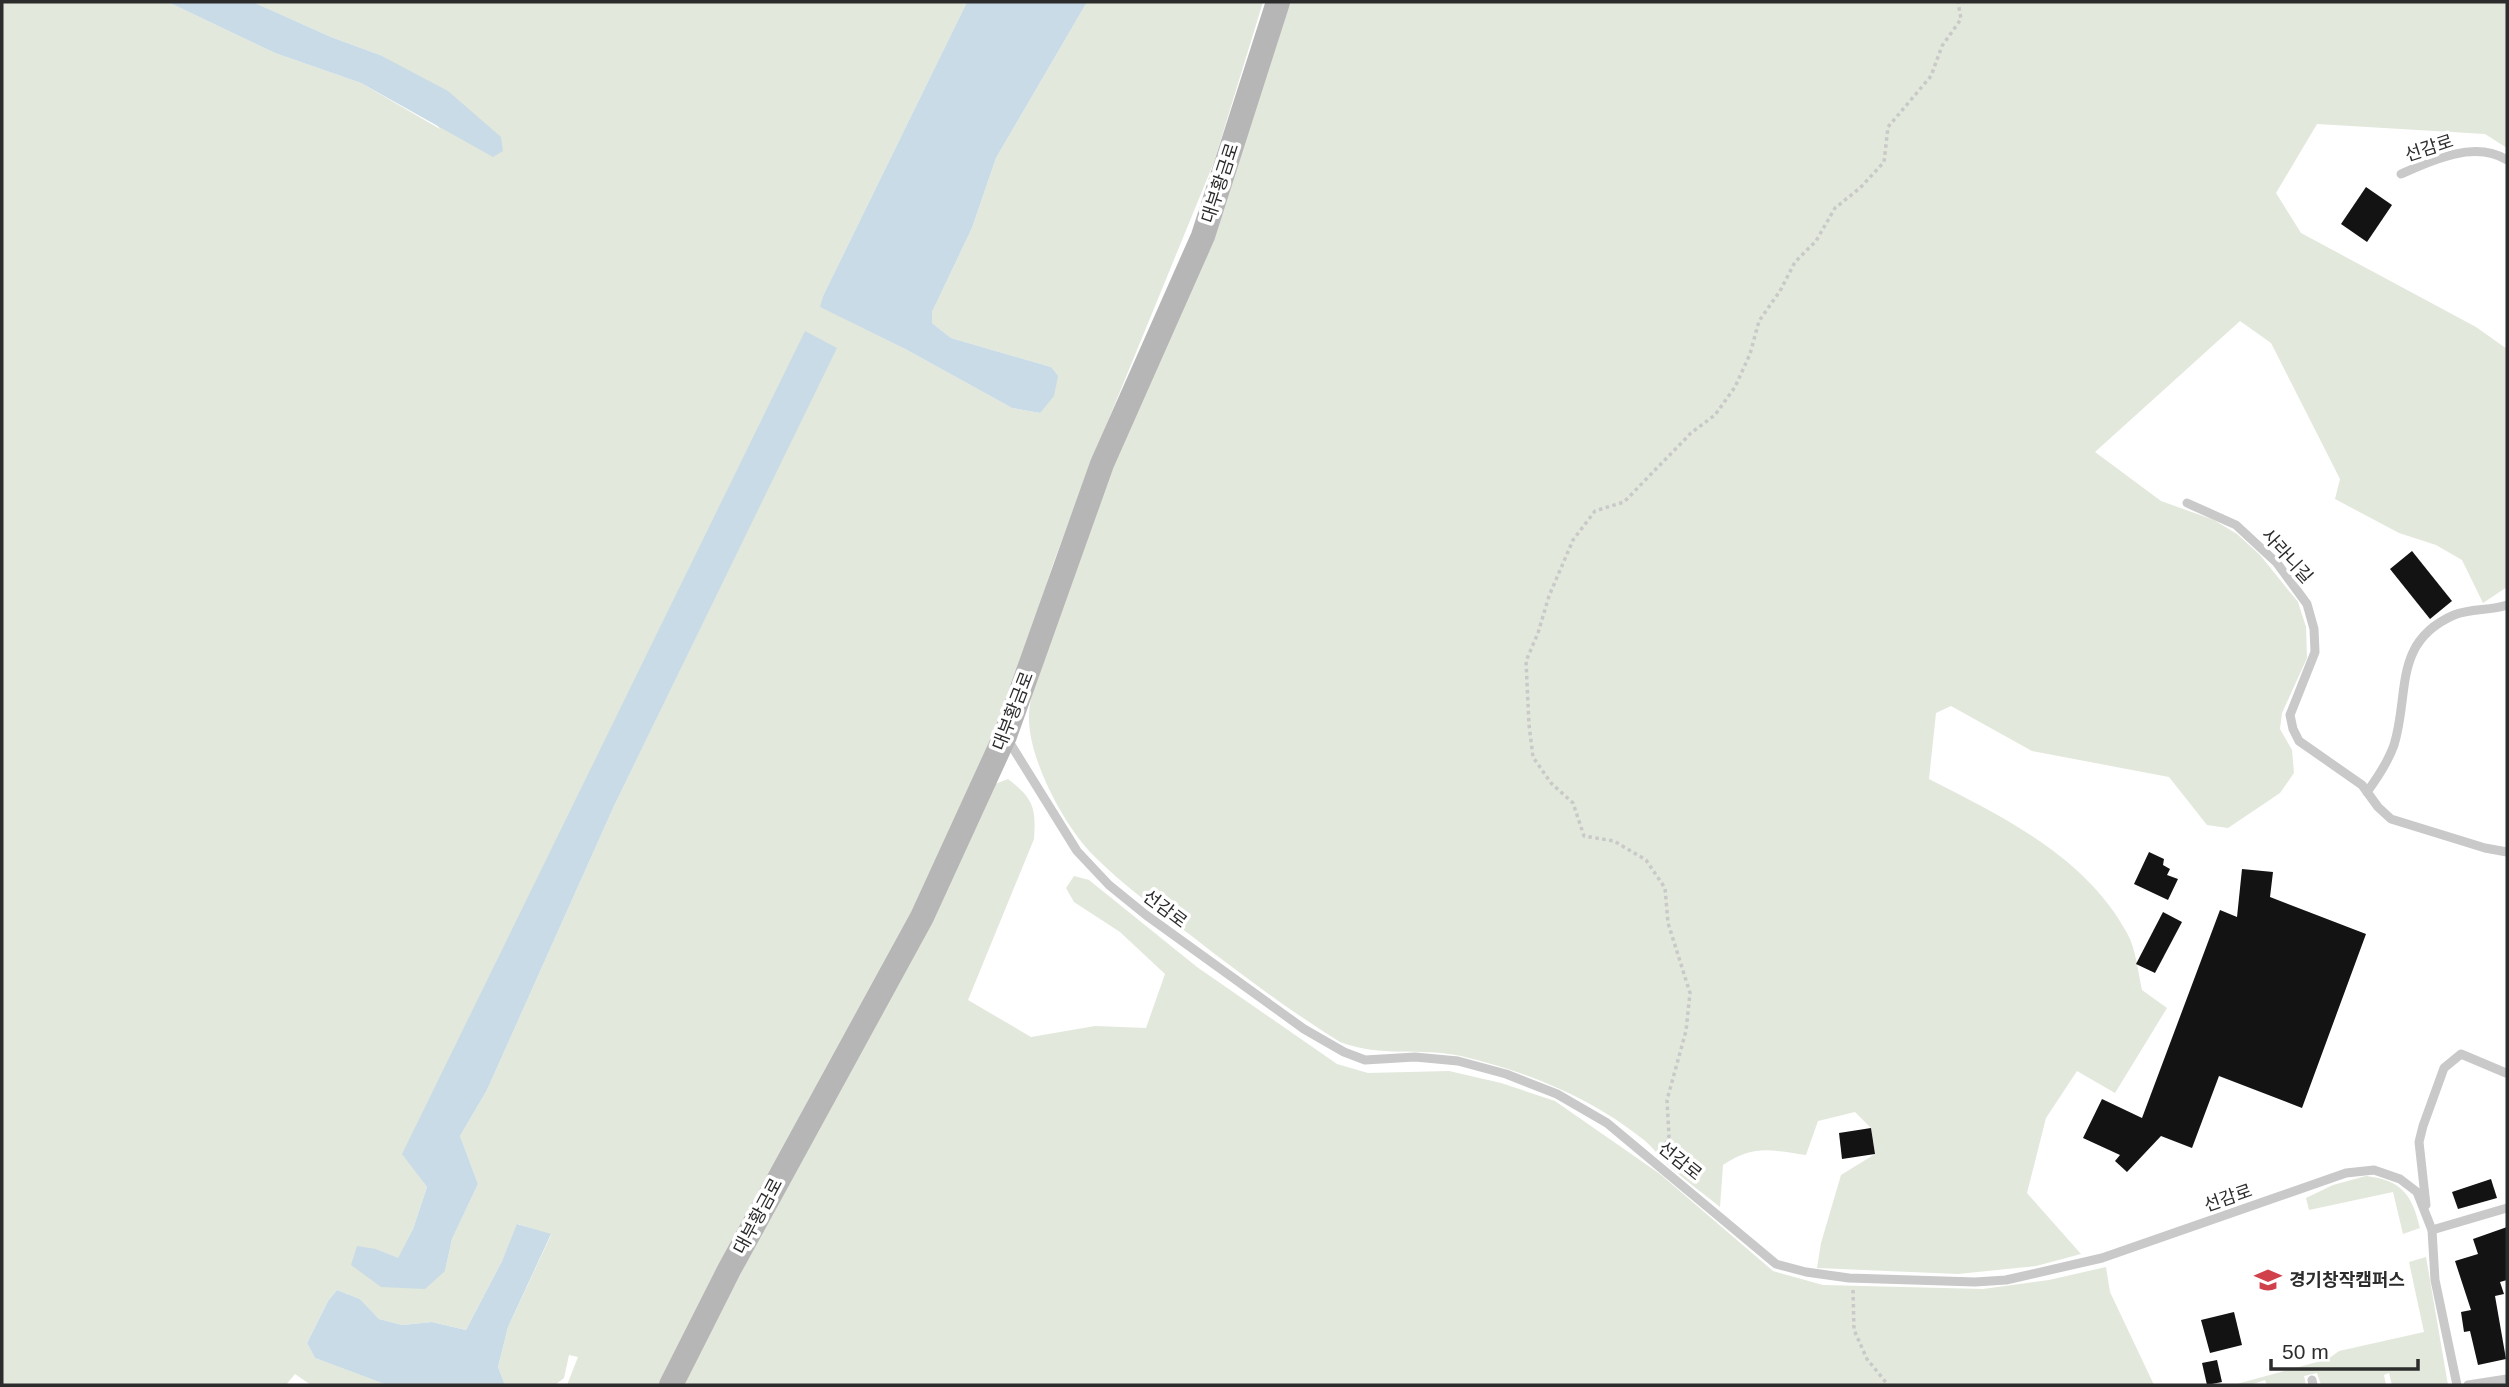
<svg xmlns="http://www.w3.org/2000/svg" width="2509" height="1387" font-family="Arial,'Noto Sans KR',sans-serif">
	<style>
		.green { fill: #e2e8db; fill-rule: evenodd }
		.water { fill: #c9dbe6 }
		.building { fill: #131313 }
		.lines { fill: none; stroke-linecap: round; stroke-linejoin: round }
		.path { stroke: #c9c9c9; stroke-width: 3.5; stroke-dasharray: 3.5 3.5; stroke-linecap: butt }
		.lane { stroke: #c9c9c9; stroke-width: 9 }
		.secondary { stroke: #b6b6b6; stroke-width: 24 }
		.labels { text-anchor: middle; stroke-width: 7; stroke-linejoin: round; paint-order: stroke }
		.street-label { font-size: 18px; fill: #2c2c2c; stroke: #fff }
		.poi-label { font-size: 18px; font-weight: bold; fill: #2c2c2c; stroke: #fff; text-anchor: start }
	</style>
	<rect width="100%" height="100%" fill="#fff"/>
	<g class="green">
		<path d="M2,2H168L275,53L361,83L440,129L380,55L331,37L253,2H967L823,296L821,307L907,350L1012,408L1040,413L1051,367L951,338L932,323V312L972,228L996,158L1087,2H1263L1214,162L1094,455L1053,564L1013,685L977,778L912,919L660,1385H567L578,1357L569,1355L564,1378L555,1385H505L498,1367L508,1327L551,1235L518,1224L502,1261L466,1330L432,1322L402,1325L379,1319L360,1299L337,1290L328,1301L307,1343L315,1358L387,1385H311L295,1374L286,1385H2ZM805,332L836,349L614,806L487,1090L460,1136L478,1184L452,1239L445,1271L351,1265L376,1249L398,1259L413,1229L427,1187L403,1154Z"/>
		<path d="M1288,2H2507V148L2485,134L2317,124L2276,193L2301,233L2476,327L2507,349V587L2483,603L2462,560L2436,545L2399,533L2335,499L2340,479L2271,343L2240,321L2095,452L2161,501L2214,520L2237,534L2260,555L2298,602L2306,627L2307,658L2282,713L2280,729L2292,750L2294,773L2280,793L2228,828L2207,825L2169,777L2032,751L1951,706L1936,713L1929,779C2003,817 2085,856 2127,933C2136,949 2138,972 2142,990L2167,1008L2115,1093L2077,1071L2046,1118L2027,1193L2081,1254L2036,1266L1958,1274L1817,1268L1821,1243L1841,1175L1875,1154L1871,1128L1855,1112L1818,1121L1806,1155C1772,1150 1753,1144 1723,1165L1720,1207C1704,1194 1686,1181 1670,1167C1661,1159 1654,1148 1644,1140C1590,1097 1528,1072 1461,1056C1418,1047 1383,1058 1340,1042C1289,1010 1240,974 1193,937C1159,911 1124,886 1094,856C1064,826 1027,757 1029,714C1029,707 1031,700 1032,693L1089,522Z"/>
		<path d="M1008,779C1034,799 1036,808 1034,839L968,1000L1031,1037L1095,1026L1146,1028L1165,974L1120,932L1074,902L1066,888L1074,876L1089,880L1197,967L1337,1064L1368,1073L1449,1071L1501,1083L1555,1101L1660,1174L1773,1271L1823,1285L1983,1289L2049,1280L2106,1267L2110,1292L2154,1385H683L995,784Z"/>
		<path d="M2366,1176C2402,1180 2412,1195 2420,1228L2403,1234L2393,1192L2309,1210L2306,1198L2333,1185Z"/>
		<path d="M2426,1257L2448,1385H2392L2389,1373L2384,1375L2386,1385H2321L2317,1373L2304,1376L2306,1385H2267L2265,1380L2250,1385H2233L2328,1359L2339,1351L2424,1332L2409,1262Z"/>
	</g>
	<g class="water">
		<path d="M168,2H253L331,37L380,55L448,91L501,137L503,151L493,157L361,83L275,53Z"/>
		<path d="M967,2H1087L996,158L972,228L932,312V323L951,338L1051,367L1058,376L1054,396L1040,413L1012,408L907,350L820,307L823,296Z"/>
		<path d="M805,331L837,348L614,806L487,1090L460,1136L478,1184L452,1239L445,1271L425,1289L381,1287L351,1265L357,1246L376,1249L398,1258L413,1229L427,1187L402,1154Z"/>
		<path d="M517,1224L551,1234L508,1327L498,1367L505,1385H387L315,1358L307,1343L328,1301L337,1290L360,1299L379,1319L402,1325L432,1322L466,1330L502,1261Z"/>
	</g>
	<g class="building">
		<path d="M2366,187L2392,205L2367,242L2341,224Z"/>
		<path d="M2412,551L2452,601L2430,619L2390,569Z"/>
		<path d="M2149,852L2164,859L2163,865L2170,869L2167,875L2178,879L2168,900L2134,884Z"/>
		<path d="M2242,869L2273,872L2270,897L2366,934L2302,1108L2219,1076L2192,1148L2161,1136L2127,1172L2115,1161L2120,1155L2083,1138L2102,1099L2142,1118L2220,910L2237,917Z"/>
		<path d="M2163,912L2182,922L2155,973L2136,964Z"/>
		<path d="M1871,1128L1875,1154L1842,1159L1839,1133Z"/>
		<path d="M2491,1179L2497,1198L2458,1209L2452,1192Z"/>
		<path d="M2507,1227V1280L2500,1282L2504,1294L2495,1296L2506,1359L2478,1365L2470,1331L2464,1332L2461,1312L2471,1310L2455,1261L2478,1254L2473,1239Z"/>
		<path d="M2234,1312L2242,1345L2210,1353L2201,1320Z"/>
		<path d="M2217,1360L2222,1382L2207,1385L2202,1363Z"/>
	</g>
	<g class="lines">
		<g class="path">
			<path d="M1663,1151L1669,1136L1667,1100L1686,1031L1690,993L1668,923L1665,888L1646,860L1614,841L1584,836L1573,803L1551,783L1533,757L1529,725L1526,661L1538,633L1549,596L1573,540L1595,511L1624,502L1691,433L1715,415L1735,387L1750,354L1759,321L1780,291L1795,262L1816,241L1835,208L1860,188L1884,162L1888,127L1931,76L1942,46L1961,19L1958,2"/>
			<path d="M1853,1290L1854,1330L1867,1359L1888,1385"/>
		</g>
		<g class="lane">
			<path d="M2401,174C2432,160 2475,140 2507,160"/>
			<path d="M2187,503L2236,525L2277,563L2307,604L2314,629L2315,652L2290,715L2293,729L2299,741L2362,785L2378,807L2391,819L2485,848L2507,852"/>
			<path d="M1008,740L1077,851L1109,885L1146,915L1304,1029L1344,1052L1365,1060L1415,1057L1458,1061L1506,1074L1557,1094L1607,1123L1776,1264L1806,1272L1849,1278L1975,1282L2006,1280L2102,1258L2346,1173L2374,1170L2400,1179L2417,1192L2432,1230L2435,1280L2457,1385"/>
			<path d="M2367,792C2378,777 2388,762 2394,745C2410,694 2392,642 2454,615C2471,608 2490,611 2507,605"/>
			<path d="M2426,1205L2419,1142L2423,1126L2444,1068L2461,1054L2506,1073"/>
			<path d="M2432,1230L2507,1208"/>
			<path d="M2312,1380L2313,1385"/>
			<path d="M2468,1385L2507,1379"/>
		</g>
		<path class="secondary" d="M671,1385L729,1270L922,917L1005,736L1102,464L1203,236L1278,2"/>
	</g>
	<defs>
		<g id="university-bare" transform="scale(2.1)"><path d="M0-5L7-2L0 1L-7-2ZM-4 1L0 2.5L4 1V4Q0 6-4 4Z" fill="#d0414c" stroke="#fff" stroke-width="2.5" paint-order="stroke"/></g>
	</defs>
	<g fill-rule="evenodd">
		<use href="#university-bare" x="2268" y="1280"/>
	</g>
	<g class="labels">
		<g class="street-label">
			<text transform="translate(2429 148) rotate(-18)" y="6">선감로</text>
			<text transform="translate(1220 183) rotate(-72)" y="6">대부황금로</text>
			<text transform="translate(2287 556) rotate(48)" y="6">사라니길</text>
			<text transform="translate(1013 711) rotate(-69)" y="6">대부황금로</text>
			<text transform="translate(1165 909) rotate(37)" y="6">선감로</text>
			<text transform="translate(1680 1161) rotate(39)" y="6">선감로</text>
			<text transform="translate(2228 1198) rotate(-19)" y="6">선감로</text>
			<text transform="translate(758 1216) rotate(-62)" y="6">대부황금로</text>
		</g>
		<g class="poi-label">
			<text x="2289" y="1286">경기창작캠퍼스</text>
		</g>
	</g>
	<rect width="2509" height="1387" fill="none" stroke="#2c2c2c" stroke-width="7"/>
	<path d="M2271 1359v10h147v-10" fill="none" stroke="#2c2c2c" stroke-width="3.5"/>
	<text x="2282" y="1359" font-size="21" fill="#2c2c2c" stroke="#ffffff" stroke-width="5" paint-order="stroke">50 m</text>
</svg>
